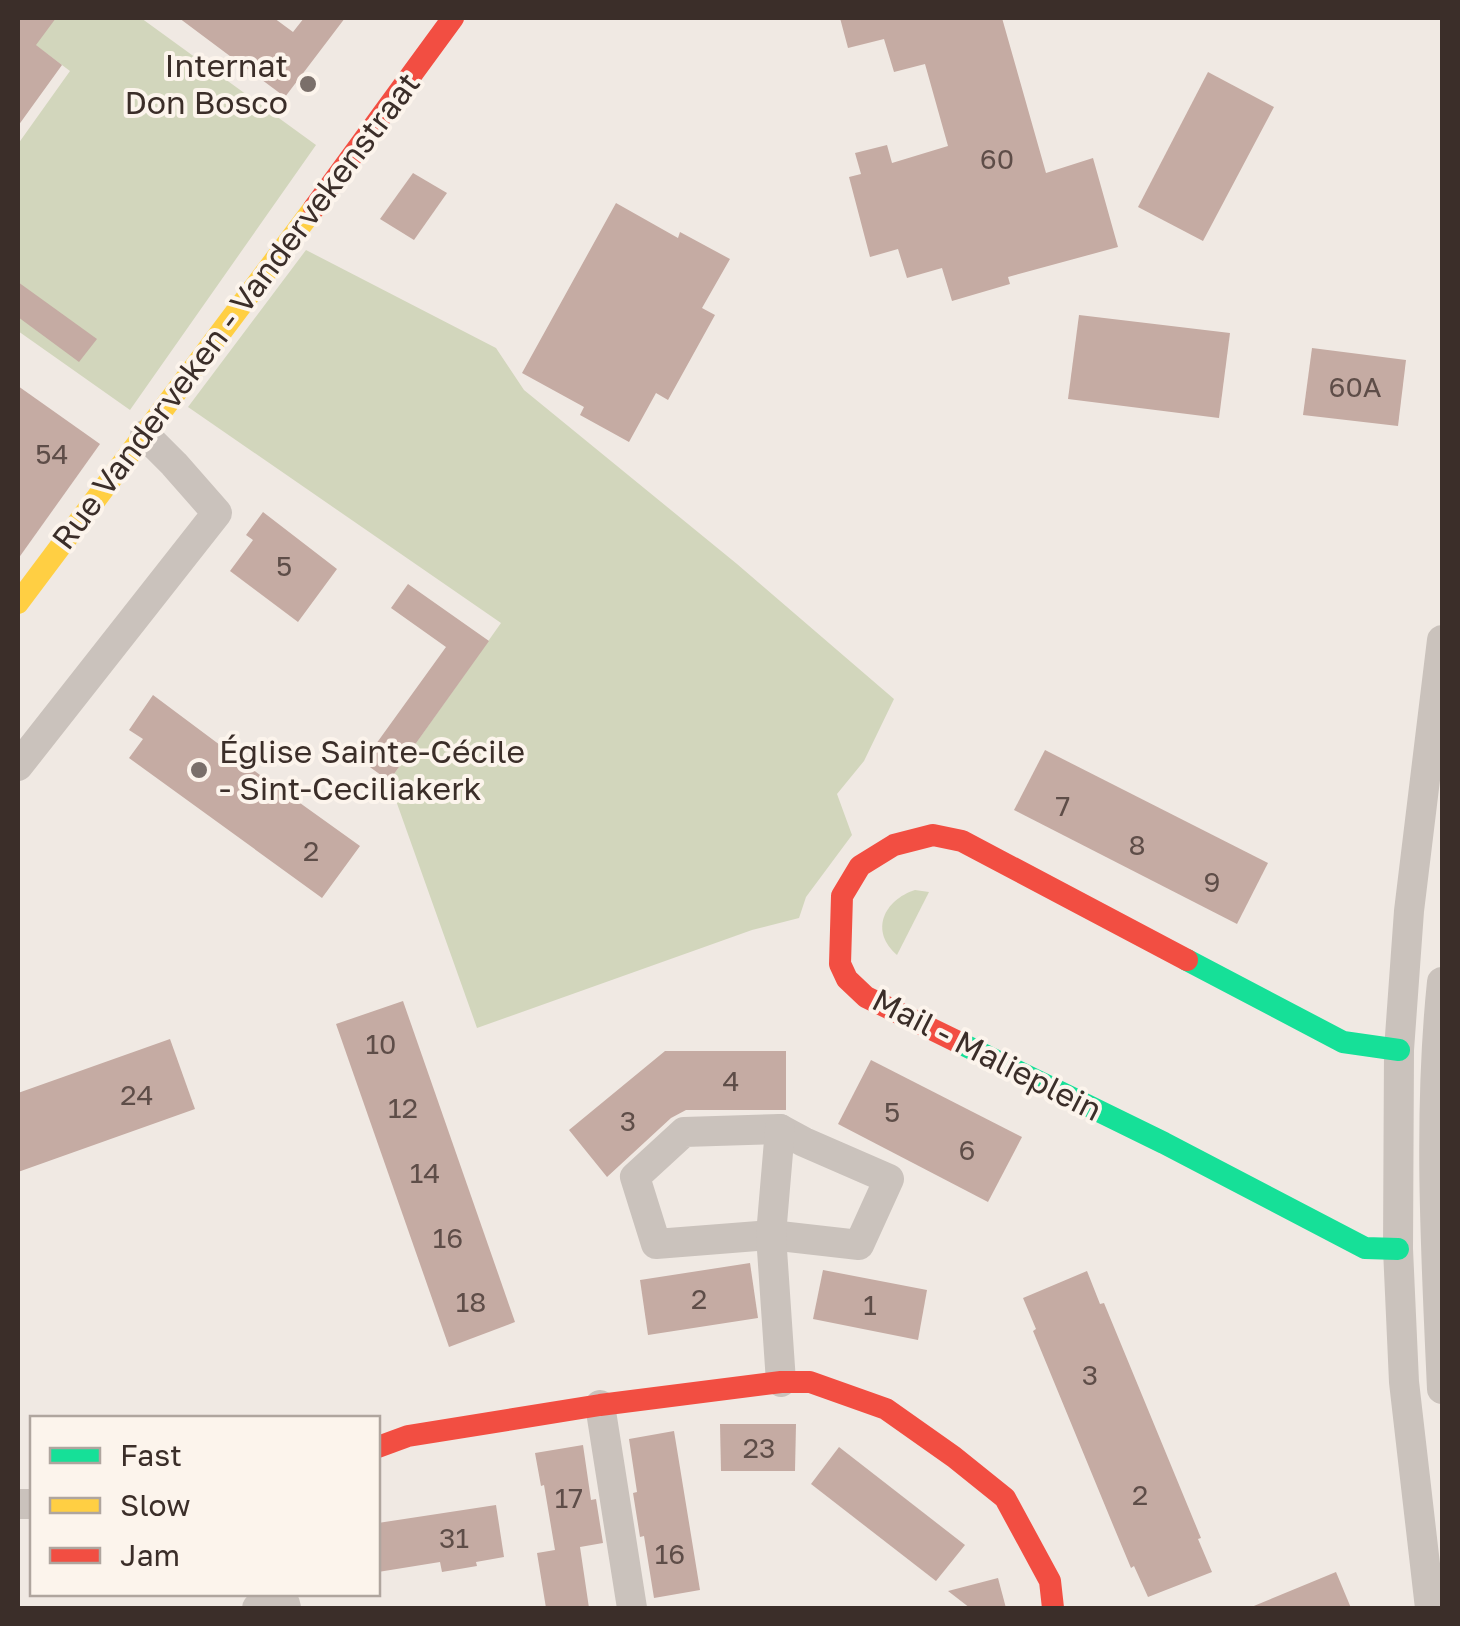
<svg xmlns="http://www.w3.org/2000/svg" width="1460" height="1626" font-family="'Golos Text',sans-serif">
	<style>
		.green { fill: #d2d6bc }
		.building { fill: #c5aba3 }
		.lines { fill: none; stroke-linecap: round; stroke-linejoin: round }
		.street { stroke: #cac2bc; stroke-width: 30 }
		.fast { stroke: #16e098; stroke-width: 22 }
		.slow { stroke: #ffcf43; stroke-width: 22 }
		.jam { stroke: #f24e42; stroke-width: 22 }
		.poi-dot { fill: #7a6f6a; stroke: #fcf4ec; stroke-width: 4 }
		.labels { text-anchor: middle; stroke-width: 8; stroke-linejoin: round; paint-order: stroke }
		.number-label { font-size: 28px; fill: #5e4d48 }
		.poi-label { font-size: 32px; fill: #3b2e29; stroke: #fcf4ec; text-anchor: end }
		.street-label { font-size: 32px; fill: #3b2e29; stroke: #fcf4ec }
	</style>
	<rect width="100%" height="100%" fill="#f0e9e3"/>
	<g class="green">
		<path d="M18,18H141L316,145L130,410L18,331V144L70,71L18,32Z"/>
		<path d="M306,250L496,348L524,390L737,564L894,699L864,761L837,794L852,835L806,897L799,918L752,930L477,1028L389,781L501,623L188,407Z"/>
		<path d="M915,890L929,892L897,955C869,931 884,900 915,890Z"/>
	</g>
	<g class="building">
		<path d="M18,18H56L36,45L62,65L18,126Z"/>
		<path d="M179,18H274L293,32L304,18H345L285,97Z"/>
		<path d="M840,18H1002L1046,173L1093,158L1118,247L1008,277L1010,284L952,301L942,268L907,278L898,249L870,257L849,177L861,174L855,153L887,145L892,163L948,146L925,64L894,72L884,39L848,48Z"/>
		<path d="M1208,72L1274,107L1203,241L1138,207Z"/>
		<path d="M413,173L447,193L414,240L380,219Z"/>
		<path d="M616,203L678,238L680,232L730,259L702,308L715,315L668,400L656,393L629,442L580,415L584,407L522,373Z"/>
		<path d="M18,282L97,339L79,362L18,317Z"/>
		<path d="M1079,315L1230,333L1219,418L1068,399Z"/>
		<path d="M1312,348L1406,360L1398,426L1303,415Z"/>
		<path d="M18,386L100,444L18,559Z"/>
		<path d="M263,512L337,569L298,622L230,571L253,540L246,535Z"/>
		<path d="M408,584L489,641L389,781L363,762L446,647L391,608Z"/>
		<path d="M153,695L299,804L300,803L360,846L322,898L129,758L143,739L129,730Z"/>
		<path d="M1045,750L1268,863L1237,924L1014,810Z"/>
		<path d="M403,1001L515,1322L449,1347L336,1024Z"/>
		<path d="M170,1039L195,1109L18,1172V1093Z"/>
		<path d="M665,1051H786V1110H686L671,1118L607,1177L569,1130Z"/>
		<path d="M871,1060L1022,1137L988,1202L838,1124Z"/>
		<path d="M750,1263L758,1318L648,1335L640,1280Z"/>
		<path d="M823,1270L927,1290L918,1340L813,1319Z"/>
		<path d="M1087,1271L1100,1304L1104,1303L1201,1538L1198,1539L1212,1572L1148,1597L1134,1566L1131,1568L1113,1525L1033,1331L1036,1329L1023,1298Z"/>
		<path d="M720,1424H796L795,1471H721Z"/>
		<path d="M674,1431L700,1590L654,1598L644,1536L640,1537L633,1493L637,1492L629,1439Z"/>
		<path d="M583,1445L591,1500L596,1499L603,1543L580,1547L589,1608H546L537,1553L555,1550L544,1485L541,1486L535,1453Z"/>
		<path d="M839,1447L965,1545L936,1581L811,1484Z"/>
		<path d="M496,1505L504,1557L476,1562L477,1566L442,1572L440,1562L378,1572V1523Z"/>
		<path d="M1336,1572L1351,1608H1249Z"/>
		<path d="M998,1578L1006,1608H970L948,1591Z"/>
	</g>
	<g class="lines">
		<g class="street">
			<path d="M18,766L217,513L174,464L145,435"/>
			<path d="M1442,982C1428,1117 1436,1255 1442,1389"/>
			<path d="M780,1129L804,1142L889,1179L859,1245L771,1235L656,1244L635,1177L684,1132Z"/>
			<path d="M780,1129L771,1235L781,1382"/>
			<path d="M600,1405L632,1608"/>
			<path d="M18,1504H32"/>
			<path d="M257,1608L285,1604L286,1608"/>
			<path d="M1430,1608L1404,1382L1398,1249L1399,1050L1409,911L1442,640"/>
		</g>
		<g class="fast">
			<path d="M1187,960L1343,1042L1399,1050"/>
			<path d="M958,1042L1164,1143L1365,1248L1398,1249"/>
		</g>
		<path class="slow" d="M18,603L314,208"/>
		<g class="jam">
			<path d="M314,208L453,18"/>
			<path d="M958,1042L866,997L847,979L840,964L842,896L860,866L894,845L933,835L962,841L1187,960"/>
			<path d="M378,1447L408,1436L600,1405L781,1382H810L886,1409L954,1457L1005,1498L1050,1581L1053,1608"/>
		</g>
	</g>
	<g class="poi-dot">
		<circle cx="308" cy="84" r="10"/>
		<circle cx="199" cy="770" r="10"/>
	</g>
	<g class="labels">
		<g class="number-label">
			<text x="997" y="169">60</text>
			<text x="1355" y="397">60A</text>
			<text x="52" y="464">54</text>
			<text x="284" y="576">5</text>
			<text x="1063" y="816">7</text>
			<text x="1137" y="855">8</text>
			<text x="311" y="861">2</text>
			<text x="1212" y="892">9</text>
			<text x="381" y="1054">10</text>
			<text x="731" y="1091">4</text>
			<text x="137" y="1105">24</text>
			<text x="403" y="1118">12</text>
			<text x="892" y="1122">5</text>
			<text x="628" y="1131">3</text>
			<text x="967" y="1160">6</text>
			<text x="425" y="1183">14</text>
			<text x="448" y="1248">16</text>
			<text x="699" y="1309">2</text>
			<text x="471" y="1312">18</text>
			<text x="870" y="1315">1</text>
			<text x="1090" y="1385">3</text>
			<text x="759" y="1458">23</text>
			<text x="1140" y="1505">2</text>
			<text x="569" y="1508">17</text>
			<text x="454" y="1548">31</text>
			<text x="670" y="1564">16</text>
		</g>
		<g class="poi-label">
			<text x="288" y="77">Internat<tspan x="288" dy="37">Don Bosco</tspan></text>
			<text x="219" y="763" text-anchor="start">Église Sainte-Cécile<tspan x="219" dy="37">- Sint-Ceciliakerk</tspan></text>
		</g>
		<g class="street-label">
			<text transform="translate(236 311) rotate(-53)" y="11">Rue Vanderveken - Vandervekenstraat</text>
			<text transform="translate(987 1055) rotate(27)" y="11">Mail - Malieplein</text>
		</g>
	</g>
	<rect width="1460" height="1626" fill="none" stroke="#3b2e29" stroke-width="40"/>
	<rect x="30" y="1416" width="350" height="180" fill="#fcf4ec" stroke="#afa59e" stroke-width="2.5"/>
	<rect x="50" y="1448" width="50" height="15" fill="#16e098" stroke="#afa59e" stroke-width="2.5"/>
	<text x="120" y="1466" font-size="30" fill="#3b2e29">Fast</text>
	<rect x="50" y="1498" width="50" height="15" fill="#ffcf43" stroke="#afa59e" stroke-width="2.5"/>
	<text x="120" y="1516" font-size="30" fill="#3b2e29">Slow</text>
	<rect x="50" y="1548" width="50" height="15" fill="#f24e42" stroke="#afa59e" stroke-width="2.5"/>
	<text x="120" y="1566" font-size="30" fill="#3b2e29">Jam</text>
</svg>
